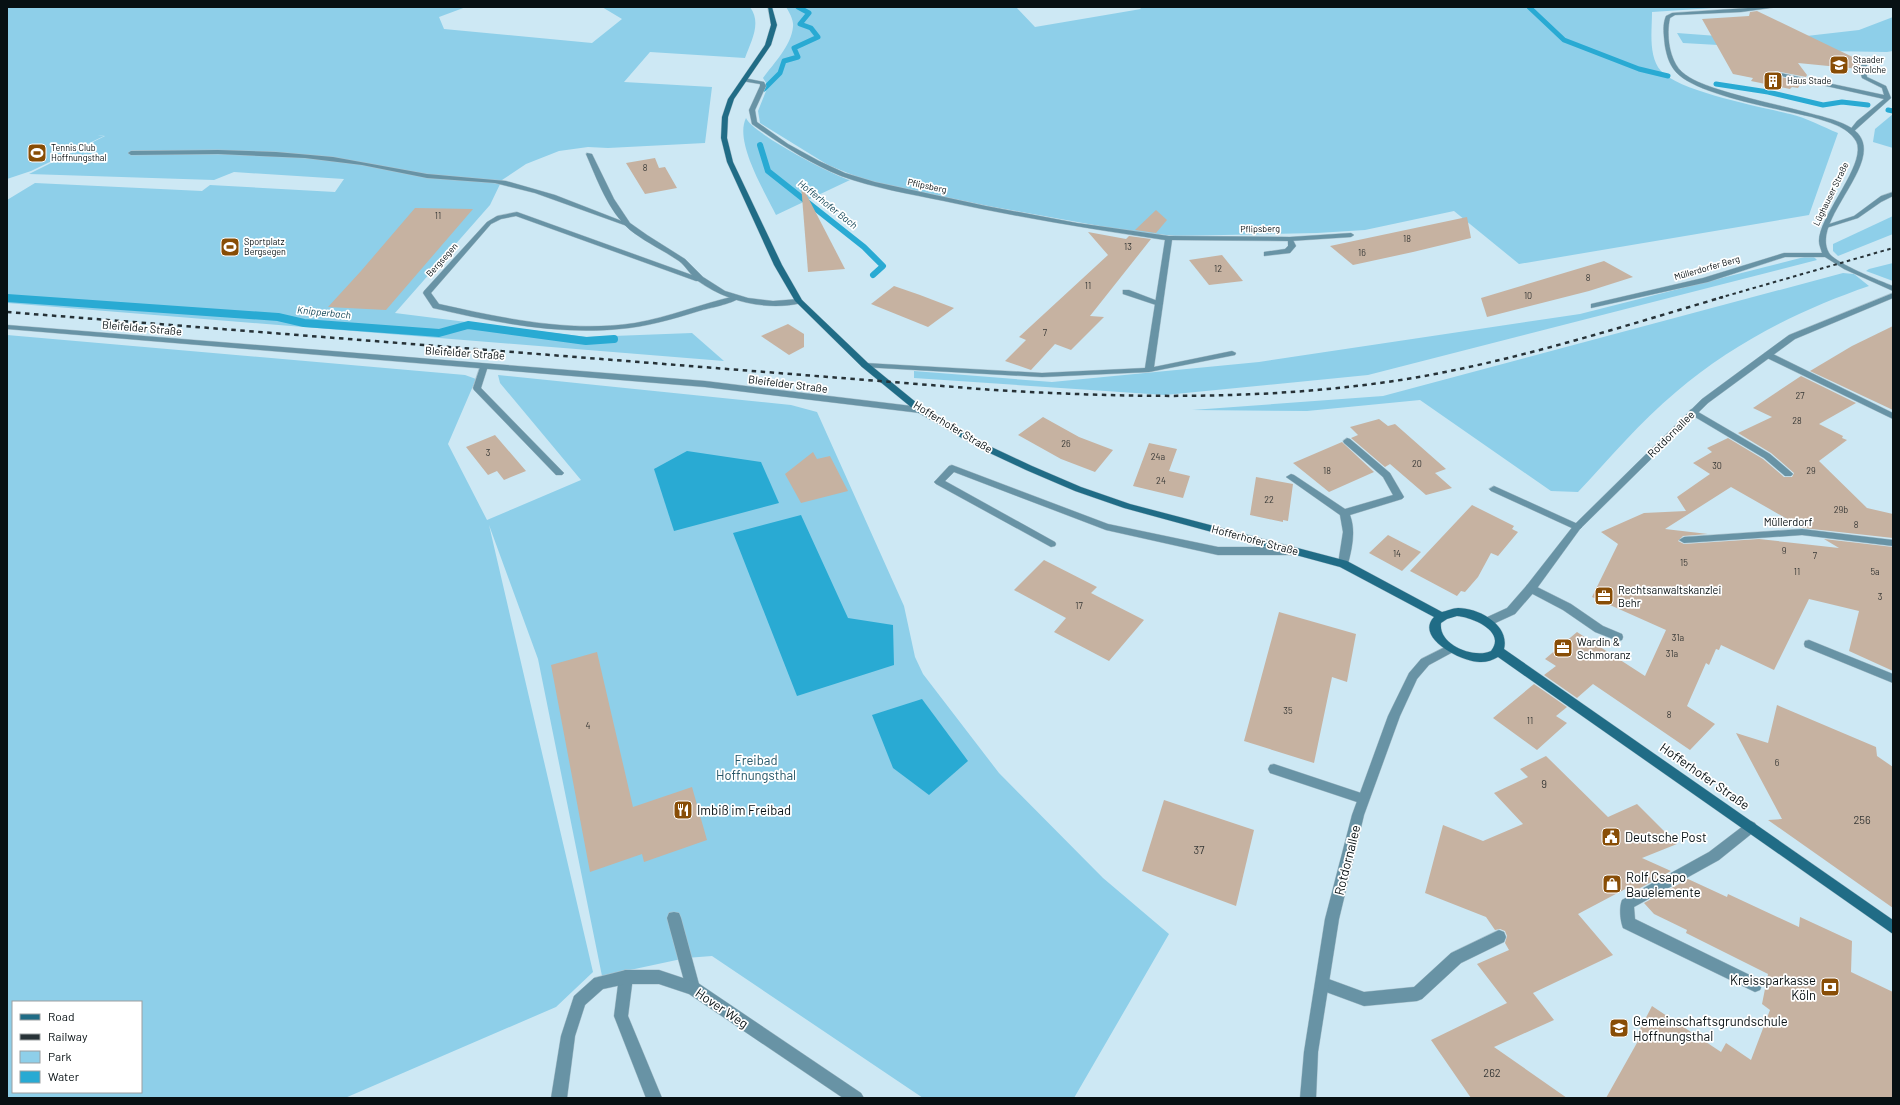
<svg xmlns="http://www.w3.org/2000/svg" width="1900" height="1105" font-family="Barlow,sans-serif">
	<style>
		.green { fill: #8ecfe9; fill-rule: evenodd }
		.water { fill: #29aad3 }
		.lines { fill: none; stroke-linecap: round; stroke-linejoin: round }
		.stream-far2 { stroke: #29aad3; stroke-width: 5 }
		.stream-far1 { stroke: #29aad3; stroke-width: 6 }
		.stream { stroke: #29aad3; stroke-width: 8 }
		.building { fill: #c6b2a1 }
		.lane-casing { stroke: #adc5d0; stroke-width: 1 }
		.street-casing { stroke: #adc5d0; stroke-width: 1 }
		.secondary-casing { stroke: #adc5d0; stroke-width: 1 }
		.lane { fill: #6893a5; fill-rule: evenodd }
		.street { fill: #6893a5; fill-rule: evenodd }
		.secondary { fill: #206c86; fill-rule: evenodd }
		.rail-far1 { stroke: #273237; stroke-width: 2; stroke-dasharray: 3.5 3.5; stroke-linecap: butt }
		.rail { stroke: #273237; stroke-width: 2.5; stroke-dasharray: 4.5 4.5; stroke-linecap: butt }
		.labels { text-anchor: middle; stroke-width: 3.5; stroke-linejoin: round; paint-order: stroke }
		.far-poi-label { font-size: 9px; fill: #071013; stroke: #fff; text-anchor: start }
		.number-label { font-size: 9px; fill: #373836 }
		.far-street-label { font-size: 9px; fill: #071013; stroke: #fff }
		.far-water-label { font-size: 10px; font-style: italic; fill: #114456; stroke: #fff }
		.street-label { font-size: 11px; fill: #071013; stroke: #fff }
		.poi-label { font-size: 11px; fill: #071013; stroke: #fff; text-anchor: start }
		.near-number-label { font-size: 11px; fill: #373836 }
		.near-park-label { font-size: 13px; fill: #245567; stroke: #fff }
		.near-street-label { font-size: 13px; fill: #071013; stroke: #fff }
		.near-poi-label { font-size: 13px; fill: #071013; stroke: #fff; text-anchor: start }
	</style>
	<rect width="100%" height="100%" fill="#cde8f4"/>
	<g class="green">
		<path d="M7,7H466L439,17L444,29L592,43L622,19L602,7H750C762,23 751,41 745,58L650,52L624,82L712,87L705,143L608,148L588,147L559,151L526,164L502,180L490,205L395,313L587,337L692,333L724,361L7,303V200L35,183L202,191L210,185L335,192L344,179L234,172L214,180L29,174L105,136L98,135L104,136L31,171L7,179Z"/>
		<path d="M786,7H1016L1035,27L1141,9L1139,7H1728L1652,12C1652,31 1648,56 1661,71C1680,92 1762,107 1790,114C1807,118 1823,127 1838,133L1809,215L1519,264L1454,211L1365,230L1317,233L1175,236L1122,230L988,206L865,180L828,165L760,123L758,111L768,86L763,78C774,63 791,46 793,27C794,20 789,12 786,7Z"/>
		<path d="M1893,17V51L1887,52L1824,51L1683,43L1677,33L1771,40L1859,30Z"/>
		<path d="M1893,114V148L1873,142L1875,129Z"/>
		<path d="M746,118C752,133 832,175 850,180L776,215C765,192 734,142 746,118Z"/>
		<path d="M1893,216V234L1838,256L1833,251V244Z"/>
		<path d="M1812,255L1817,260L1368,375L1165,395L914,378V371L1052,382L1259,362L1580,314Z"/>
		<path d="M1893,263V281L1866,271L1869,269Z"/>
		<path d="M1843,273L1854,274L1869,286C1799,310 1732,344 1676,392C1640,422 1610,458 1578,492L1551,491L1420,400L1307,411L1192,410L1383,396Z"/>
		<path d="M7,335L465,375L476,379L448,444L487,520L581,480L500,383L498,375L791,405L817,412L904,606L915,657L923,674L999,773L1103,878L1169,934L1074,1098H923L712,956L686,958L602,976L538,659L489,525L593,972L556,1007L345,1098H7ZM13,1002H141V1092H13Z"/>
	</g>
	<g class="water">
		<path d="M687,451L761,462L779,503L674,531L654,469Z"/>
		<path d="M801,515L848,618L893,625L894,665L797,696L733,533Z"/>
		<path d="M922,699L968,761L929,795L893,768L872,715Z"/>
	</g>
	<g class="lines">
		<g class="stream-far2">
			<path d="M1529,7L1564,40L1639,69L1668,76"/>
			<path d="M1716,84L1768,92L1823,105L1842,102L1868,105"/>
			<path d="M764,89L780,73L784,61L798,57L794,48L818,37L811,28L800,24L809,13L798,7"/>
			<path d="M1888,110L1893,111"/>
		</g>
		<g class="stream-far1">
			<path d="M760,145L768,171L864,247L883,266L873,275"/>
			<path d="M7,298H11"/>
		</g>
		<path class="stream" d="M7,298L278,317L304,323L439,333L468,325L586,341L614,339"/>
	</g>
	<g class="building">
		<path d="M1757,11L1863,62L1860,65L1859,69L1798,63L1807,75L1806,77L1776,71L1772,73L1773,75L1802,82L1798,88L1792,87L1790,89L1751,81L1753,78L1733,74L1702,19L1749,16L1750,12Z"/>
		<path d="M655,158L659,168L665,167L677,188L645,194L626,163Z"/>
		<path d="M801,184L845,269L808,272Z"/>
		<path d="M415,208L473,209L386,310L328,307L361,271Z"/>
		<path d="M1156,210L1167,220L1156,233L1135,230Z"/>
		<path d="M1467,217L1471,238L1413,252L1353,265L1330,246Z"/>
		<path d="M1088,232L1126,239L1129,236L1151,239L1090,316L1104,317L1071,350L1055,344L1031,370L1005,361L1026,340L1019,337L1108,255Z"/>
		<path d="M1222,255L1243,281L1209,285L1189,260Z"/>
		<path d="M1604,261L1633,277L1589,291L1487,317L1481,298Z"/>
		<path d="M894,286L920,295L954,308L928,327L871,304Z"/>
		<path d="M788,324L804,334V347L789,355L761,336Z"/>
		<path d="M1893,326V410L1810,371L1852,346Z"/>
		<path d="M1801,376L1856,403L1819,424L1843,436L1842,438L1847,440L1819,461L1867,508L1893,514V538L1803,528L1731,487L1665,529L1708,534L1683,536L1678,541L1684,544L1759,539L1839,548L1824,539L1893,547V671L1849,651L1859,611L1809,599L1774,670L1721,645L1719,650L1716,649L1709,665L1706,663L1687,706L1715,724L1690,750L1593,684L1577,698L1544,675L1556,666L1545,659L1577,632L1645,676L1666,630L1592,597L1618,544L1601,532L1644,513L1686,511L1677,497L1710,474L1693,463L1712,452L1707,448L1728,438L1763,459L1784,477H1792L1794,473L1771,453L1738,433L1772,417L1753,408Z"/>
		<path d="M1043,417L1079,437L1113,450L1095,472L1061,459L1018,435Z"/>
		<path d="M1379,419L1388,426L1395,424L1446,469L1435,473L1452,488L1426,495L1390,464L1385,467L1351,438L1358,435L1350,427Z"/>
		<path d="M495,435L526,471L504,480L497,471L488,475L466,447Z"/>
		<path d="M1342,442L1374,472L1329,492L1293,463Z"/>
		<path d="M1149,443L1177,449L1169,471L1190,476L1183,498L1133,486Z"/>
		<path d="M813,452L817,459L830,456L848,491L801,503L785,474Z"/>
		<path d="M1256,477L1293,484L1288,521L1283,520V522L1250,515Z"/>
		<path d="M1472,505L1514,526L1512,529L1518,532L1498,556L1491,553L1478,577L1465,592L1461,591L1457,596L1410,571Z"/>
		<path d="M1388,535L1421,552L1402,571L1369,553Z"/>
		<path d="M1044,560L1097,587L1091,593L1144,620L1109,661L1054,632L1066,618L1014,590Z"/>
		<path d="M1279,612L1356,634L1347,682L1332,677L1314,763L1244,741Z"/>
		<path d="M597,652L633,807L692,787L707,840L644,862L642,854L590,872L551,665Z"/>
		<path d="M1534,684L1567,707L1556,716L1567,723L1537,750L1493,718Z"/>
		<path d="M1777,705L1876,747L1877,756L1893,767V908L1768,820L1782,819L1736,733L1768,743Z"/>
		<path d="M1546,756L1608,817L1637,804L1677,844L1642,858L1671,871L1633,892L1629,887L1578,914L1613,955L1533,993L1554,1020L1494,1047L1567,1098H1471L1431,1040L1507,1003L1477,964L1509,950L1505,943L1507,936L1505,931L1500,929L1495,930L1486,917L1425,893L1443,825L1483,841L1523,824L1494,793L1528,777L1520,769Z"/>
		<path d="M1164,800L1254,830L1236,906L1142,871Z"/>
		<path d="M1688,879L1727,897L1728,894L1799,927L1800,917L1852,941L1851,972L1893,992V1098H1606L1638,1041L1635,1039L1652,1006L1721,1052L1726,1043L1751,1060L1770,1010L1762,1004L1768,974L1686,933L1687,930L1654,914L1644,903Z"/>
	</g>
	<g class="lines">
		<g class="lane-casing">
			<g id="lane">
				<path d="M1864,63L1867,65L1866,71L1867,77L1886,86L1891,98L1852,133L1849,131L1857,121L1884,99L1773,74L1776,72L1884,95L1882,88L1862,78L1860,71L1861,65Z"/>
				<path d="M218,150L276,152L333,157L427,174L506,181L555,195L632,225L627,226L535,193L495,183L427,178L362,165L305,158L218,154L131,155L128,153L131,151Z"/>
				<path d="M1893,192V196L1881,202L1858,218L1826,228L1823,226L1854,216L1881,196Z"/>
				<path d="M517,212L703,279L699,281H696L516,216L501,219L491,224L431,293L439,304C502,318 570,333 635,323C669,317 701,304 735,296L739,298C732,304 709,308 699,311C673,319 646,327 619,329C557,335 493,322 433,308L423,293L424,291L487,222L497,216Z"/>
				<path d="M1288,238H1292L1296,246L1290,253L1264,256V252L1285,249L1288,246Z"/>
				<path d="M1123,290H1129L1163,303L1162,305H1156L1123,294Z"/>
				<path d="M1765,353H1771L1893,413V419L1765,357Z"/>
				<path d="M481,364H487L488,366L481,388L562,471L564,473L562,475H556L474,390L473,388Z"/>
				<path d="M1693,409L1770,454L1791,472L1793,474L1791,476H1785L1764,458L1690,414L1689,412L1690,410Z"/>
				<path d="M1347,438L1350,439L1390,473L1404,497L1402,499L1350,515C1356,531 1352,548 1348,564L1343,568L1338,564L1343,532L1340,515L1286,477L1291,474L1294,475L1345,509L1393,495L1383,477L1344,443L1343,441Z"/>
				<path d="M952,465L1108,524L1218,547H1295L1300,551L1295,555H1218L1106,530L954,472L945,481L1055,542L1056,544L1055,546L1051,547L936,484L934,482L936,480L949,466Z"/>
				<path d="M1494,486L1580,525L1582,527L1580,529H1574L1491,491L1489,489Z"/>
				<path d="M1802,529L1893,540V546L1802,535L1684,543L1679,540L1684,537Z"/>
				<path d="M1531,584L1571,604L1603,626L1622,634L1623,637L1622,640L1618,641L1595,632L1563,610L1527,591L1526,588L1527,585Z"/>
				<path d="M1809,640L1893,674V683L1805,647L1804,644L1805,641Z"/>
				<path d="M1274,764L1367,795L1369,799L1367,803L1363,804L1270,773L1268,769L1270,765Z"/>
				<path d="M1751,821L1755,823L1757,827L1755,831L1719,860L1634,907L1635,919L1760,980L1762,985L1760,990L1755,992L1623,928C1620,920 1619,907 1622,900L1709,852L1747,823Z"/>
				<path d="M674,912L679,913L681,918L700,988L698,993L693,995L688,993L686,988L667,918L669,913Z"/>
				<path d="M1499,930L1504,932L1506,937L1504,942L1461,963L1422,999L1417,1001L1364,1006L1318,989L1316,984L1318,979L1323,977L1364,992L1414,987L1451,953Z"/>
				<path d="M626,970L631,972L633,977L628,1016L662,1098H646L614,1016L619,977L621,972Z"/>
			</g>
		</g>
		<g class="street-casing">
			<g id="street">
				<path d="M1763,7H1777L1741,12L1675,15L1670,18C1666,34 1669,60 1682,72C1691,80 1703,84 1714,88C1744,98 1775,104 1805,112C1819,116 1835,119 1848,126C1899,153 1808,218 1829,253C1835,263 1880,281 1893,286V291L1844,269L1825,257H1785L1708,282L1591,308V304L1703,278L1784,253H1822C1821,249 1819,245 1819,241C1819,215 1868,163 1856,141C1847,126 1828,122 1812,117C1779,109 1703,96 1679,75C1670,67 1667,57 1665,46C1664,36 1662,25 1666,16L1672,13Z"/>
				<path d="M744,78L764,82L766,86L755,110L757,122L788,144L819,161L845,173L875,182L986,206L1077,223L1169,236L1290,237L1351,233L1354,235L1351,237L1290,241L1172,240L1154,367L1232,351L1236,353L1235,355L1149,372L1042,377L862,367L861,365L865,363L1042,373L1145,368L1165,240C1091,229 1017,217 944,201C910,194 874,188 841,176C809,163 780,144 752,124L749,110L760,86V84L742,81V79Z"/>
				<path d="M587,153L592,154L614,199L630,223L647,235L685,259L703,277L725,291L748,298L773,301L799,299L803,301L802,303C767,311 727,302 698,281C690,275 686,266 679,261C663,250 645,242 630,230C608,211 597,179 586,154Z"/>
				<path d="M1893,293V298L1795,339L1708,403L1580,529L1535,591L1515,614L1491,625H1483L1482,622L1483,619L1507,608L1527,585L1574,525L1702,399L1789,335Z"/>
				<path d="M7,325L705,381L920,407L924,410L920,413L705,387L7,329Z"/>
				<path d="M1449,645L1453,646L1454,649L1453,652L1429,665L1417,679L1400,716L1364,815L1339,919L1318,1052L1316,1098H1300L1304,1052L1325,919L1352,815L1388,716L1409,673L1421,659Z"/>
				<path d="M626,970H659L698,983L861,1093L864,1098H843L689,994L659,984H626L603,989L585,1005L575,1036L567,1098H551L561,1036L574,996L594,978Z"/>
			</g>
		</g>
		<g class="secondary-casing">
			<path id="secondary" d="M768,7H772L777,25L771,45L734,99L728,117L727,138L733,162L782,265L802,300L868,363L923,408L985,444L1032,466L1081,487L1130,504L1347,561L1442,612C1447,611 1453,608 1458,608C1479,608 1510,625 1504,649L1893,920V934L1498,657C1493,660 1487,662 1481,662C1463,663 1414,638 1434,617L1340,567L1124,508L1075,491L1026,470L979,448L917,412L862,367L795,301L774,265L727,162L721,138L722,117L728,99L765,45L771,25ZM1457,616C1471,617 1507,631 1491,651C1474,659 1438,645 1441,623L1447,619Z"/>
		</g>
		<use href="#lane" class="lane"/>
		<use href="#street" class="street"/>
		<use href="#secondary" class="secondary"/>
		<path class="rail-far1" d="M1719,298L1893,248"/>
		<path class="rail" d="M7,312L993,390C1133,398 1274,401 1413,378C1518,360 1621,327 1723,297"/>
	</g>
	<defs>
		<g id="school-square" transform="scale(1)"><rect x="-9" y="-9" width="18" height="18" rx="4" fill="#884d06" stroke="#fff"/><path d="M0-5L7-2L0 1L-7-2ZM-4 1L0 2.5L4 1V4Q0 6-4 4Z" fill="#fff"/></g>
		<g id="building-square" transform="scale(1)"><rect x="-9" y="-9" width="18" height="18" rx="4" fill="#884d06" stroke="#fff"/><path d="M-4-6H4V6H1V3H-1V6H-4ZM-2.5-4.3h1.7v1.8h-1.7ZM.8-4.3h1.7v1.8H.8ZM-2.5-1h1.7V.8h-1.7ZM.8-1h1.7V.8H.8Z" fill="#fff"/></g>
		<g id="stadium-square" transform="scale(1)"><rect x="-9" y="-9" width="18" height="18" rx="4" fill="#884d06" stroke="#fff"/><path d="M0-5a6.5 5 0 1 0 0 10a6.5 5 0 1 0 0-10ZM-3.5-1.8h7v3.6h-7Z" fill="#fff"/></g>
		<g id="office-square" transform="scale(1)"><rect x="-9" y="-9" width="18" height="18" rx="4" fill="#884d06" stroke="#fff"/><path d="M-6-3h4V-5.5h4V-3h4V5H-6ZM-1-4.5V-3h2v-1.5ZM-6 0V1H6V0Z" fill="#fff"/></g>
		<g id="restaurant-square" transform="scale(1)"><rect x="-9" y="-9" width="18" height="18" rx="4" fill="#884d06" stroke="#fff"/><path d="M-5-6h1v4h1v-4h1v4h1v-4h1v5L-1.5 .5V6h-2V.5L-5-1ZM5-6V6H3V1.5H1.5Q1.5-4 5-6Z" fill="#fff"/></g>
		<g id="civic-square" transform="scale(1)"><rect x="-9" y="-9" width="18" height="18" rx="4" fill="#884d06" stroke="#fff"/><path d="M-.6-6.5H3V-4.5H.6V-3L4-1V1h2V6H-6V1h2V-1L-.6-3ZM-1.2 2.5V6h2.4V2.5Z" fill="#fff"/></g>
		<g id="shop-square" transform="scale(1)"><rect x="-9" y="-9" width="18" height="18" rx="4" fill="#884d06" stroke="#fff"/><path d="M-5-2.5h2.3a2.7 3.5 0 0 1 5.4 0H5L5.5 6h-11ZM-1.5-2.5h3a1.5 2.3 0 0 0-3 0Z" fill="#fff"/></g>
		<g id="bank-square" transform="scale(1)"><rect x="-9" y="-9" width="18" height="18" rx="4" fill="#884d06" stroke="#fff"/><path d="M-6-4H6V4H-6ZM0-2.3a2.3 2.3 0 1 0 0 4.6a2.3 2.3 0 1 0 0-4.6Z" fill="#fff"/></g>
	</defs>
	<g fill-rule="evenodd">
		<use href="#school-square" x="1839" y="65"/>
		<use href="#building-square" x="1773" y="81"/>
		<use href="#stadium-square" x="37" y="153"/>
		<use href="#stadium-square" x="230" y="247"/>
		<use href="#office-square" x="1604" y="596"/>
		<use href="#office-square" x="1563" y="648"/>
		<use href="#restaurant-square" x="683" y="810"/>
		<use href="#civic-square" x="1611" y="837"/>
		<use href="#shop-square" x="1612" y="884"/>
		<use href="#bank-square" x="1830" y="987"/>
		<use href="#school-square" x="1619" y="1028"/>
	</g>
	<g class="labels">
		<g class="far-poi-label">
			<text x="1853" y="63">Staader<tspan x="1853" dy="10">Strolche</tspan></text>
			<text x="1787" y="84">Haus Stade</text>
			<text x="51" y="151">Tennis Club<tspan x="51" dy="10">Hoffnungsthal</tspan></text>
			<text x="244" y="245">Sportplatz<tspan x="244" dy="10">Bergsegen</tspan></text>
		</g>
		<g class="number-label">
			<text x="645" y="171">8</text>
			<text x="438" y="219">11</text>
			<text x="1407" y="242">18</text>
			<text x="1128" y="250">13</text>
			<text x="1362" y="256">16</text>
			<text x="1218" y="272">12</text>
			<text x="1588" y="281">8</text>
			<text x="1088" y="289">11</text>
			<text x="1528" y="299">10</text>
			<text x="1045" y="336">7</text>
			<text x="1800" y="399">27</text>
			<text x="1797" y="424">28</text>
			<text x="1066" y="447">26</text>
			<text x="488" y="456">3</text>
			<text x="1158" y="460">24a</text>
			<text x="1417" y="467">20</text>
			<text x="1717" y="469">30</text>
			<text x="1327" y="474">18</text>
			<text x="1811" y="474">29</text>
			<text x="1161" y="484">24</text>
			<text x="1269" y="503">22</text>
			<text x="1841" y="513">29b</text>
			<text x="1856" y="528">8</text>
			<text x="1784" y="554">9</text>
			<text x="1397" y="557">14</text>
			<text x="1815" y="559">7</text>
			<text x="1684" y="566">15</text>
			<text x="1797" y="575">11</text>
			<text x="1875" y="575">5a</text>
			<text x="1880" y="600">3</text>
			<text x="1079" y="609">17</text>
			<text x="1678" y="641">31a</text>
			<text x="1672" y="657">31a</text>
			<text x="1288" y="714">35</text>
			<text x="1669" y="718">8</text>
			<text x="1530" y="724">11</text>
			<text x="588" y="729">4</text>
			<text x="1777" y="766">6</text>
		</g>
		<g class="far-street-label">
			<text transform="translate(927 186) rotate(12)" y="3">Pflipsberg</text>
			<text transform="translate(1831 194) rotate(-64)" y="3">Lüghauser Straße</text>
			<text transform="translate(1260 229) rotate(-1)" y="3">Pflipsberg</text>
			<text transform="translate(442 260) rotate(-48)" y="3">Bergsegen</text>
			<text transform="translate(1707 268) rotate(-16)" y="3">Müllerdorfer Berg</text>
		</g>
		<g class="far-water-label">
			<text transform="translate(828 204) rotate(38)" y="4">Hofferhofer Bach</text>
			<text transform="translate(324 312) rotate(6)" y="4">Knipperbach</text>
		</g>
		<g class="street-label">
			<text transform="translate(142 328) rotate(5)" y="4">Bleifelder Straße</text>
			<text transform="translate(465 353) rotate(4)" y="4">Bleifelder Straße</text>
			<text transform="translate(788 384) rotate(7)" y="4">Bleifelder Straße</text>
			<text transform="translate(953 427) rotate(31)" y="4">Hofferhofer Straße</text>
			<text transform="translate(1671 434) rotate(-45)" y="4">Rotdornallee</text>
			<text x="1788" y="526">Müllerdorf</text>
			<text transform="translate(1255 540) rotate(15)" y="4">Hofferhofer Straße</text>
		</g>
		<g class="poi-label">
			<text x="1618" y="594">Rechtsanwaltskanzlei<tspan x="1618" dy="13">Behr</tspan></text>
			<text x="1577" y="646">Wardin &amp;<tspan x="1577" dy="13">Schmoranz</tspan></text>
		</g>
		<g class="near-number-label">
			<text x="1544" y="788">9</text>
			<text x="1862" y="824">256</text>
			<text x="1199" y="854">37</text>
			<text x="1492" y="1077">262</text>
		</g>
		<g class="near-park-label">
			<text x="756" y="765">Freibad<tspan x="756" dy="15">Hoffnungsthal</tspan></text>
		</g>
		<g class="near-street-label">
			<text transform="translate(1705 776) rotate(35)" y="5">Hofferhofer Straße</text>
			<text transform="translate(1347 860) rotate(-76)" y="5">Rotdornallee</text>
			<text transform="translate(722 1008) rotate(34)" y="5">Hover Weg</text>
		</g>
		<g class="near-poi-label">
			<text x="697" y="815">Imbiß im Freibad</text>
			<text x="1625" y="842">Deutsche Post</text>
			<text x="1626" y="882">Rolf Csapo<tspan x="1626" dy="15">Bauelemente</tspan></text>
			<text x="1816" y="985" text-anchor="end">Kreissparkasse<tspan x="1816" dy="15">Köln</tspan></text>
			<text x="1633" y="1026">Gemeinschaftsgrundschule<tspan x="1633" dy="15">Hoffnungsthal</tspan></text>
		</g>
	</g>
	<rect width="1900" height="1105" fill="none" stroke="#071013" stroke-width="16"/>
	<rect x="12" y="1001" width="130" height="92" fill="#ffffff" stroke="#9c9fa1"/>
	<rect x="20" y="1014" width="20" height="6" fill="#206c86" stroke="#9c9fa1"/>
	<text x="48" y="1021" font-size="12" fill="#071013">Road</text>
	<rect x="20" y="1034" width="20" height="6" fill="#273237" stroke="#9c9fa1"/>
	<text x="48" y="1041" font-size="12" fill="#071013">Railway</text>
	<rect x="20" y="1051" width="20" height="12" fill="#8ecfe9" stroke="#9c9fa1"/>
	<text x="48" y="1061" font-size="12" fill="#071013">Park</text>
	<rect x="20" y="1071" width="20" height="12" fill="#29aad3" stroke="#9c9fa1"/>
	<text x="48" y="1081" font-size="12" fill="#071013">Water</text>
</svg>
